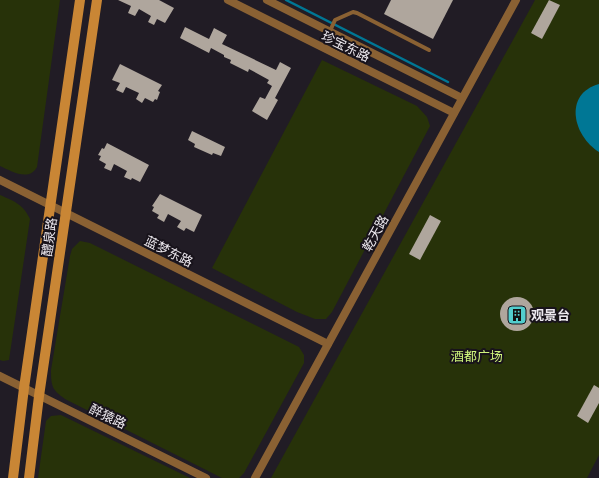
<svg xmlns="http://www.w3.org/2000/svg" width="599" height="478" font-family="'Source Sans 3','Noto Sans SC',sans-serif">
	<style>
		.green { fill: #273209 }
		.water { fill: #007795 }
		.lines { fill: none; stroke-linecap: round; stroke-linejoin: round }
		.stream { stroke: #007795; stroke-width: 2.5 }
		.building { fill: #afa69d }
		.lane { stroke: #8a6133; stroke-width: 4 }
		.street { stroke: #8a6133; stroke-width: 8 }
		.secondary { stroke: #c98635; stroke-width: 10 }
		.labels { text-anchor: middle; stroke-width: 4; stroke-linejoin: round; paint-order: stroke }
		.street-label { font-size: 13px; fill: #ede9ef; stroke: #18131b }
		.poi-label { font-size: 13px; font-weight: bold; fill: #ede9ef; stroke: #18131b; text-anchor: start }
		.park-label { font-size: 13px; fill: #cef47c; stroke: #18131b }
	</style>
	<rect width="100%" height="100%" fill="#211c25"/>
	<g class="green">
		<path d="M0,0H60L37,167C29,182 11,171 0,166Z"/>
		<path d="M535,0H599V455L587,478H271Z"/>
		<path d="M322,60L417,106L427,117L430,126L332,312L326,319H315L297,312L212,268Z"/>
		<path d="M0,195C14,201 23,204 30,219L9,360L3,361L0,360Z"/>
		<path d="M80,241L90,243L299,347L304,355V363L244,473L239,478H222L65,399C52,390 51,386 51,370L70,256L72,249Z"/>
		<path d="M61,415L190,478H38L46,421L51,416Z"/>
	</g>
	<path class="water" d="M599,84V152C573,136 563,94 599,84Z"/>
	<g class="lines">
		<path class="stream" d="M286,0L448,82"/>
	</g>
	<g class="building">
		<path d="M118,0H159L174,8L165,23L157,19L154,25L148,22L151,16L139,9L135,16L128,13L131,6Z"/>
		<path d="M391,0H453L433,39L384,14Z"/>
		<path d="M549,0L560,5L542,39L531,33Z"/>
		<path d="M185,27L209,39L214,28L227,35L222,44L276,70L280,62L291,68L275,98L278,100L267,120L252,111L260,97L265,99L272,86L267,83L269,80L249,69L248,72L230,63L231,60L224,57V55L211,48L209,53L180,38Z"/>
		<path d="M120,64L162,85L158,91L160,92L157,100L155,99L153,102L145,98L142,103L136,99L139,93L126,87L123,93L116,90L120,83L112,80Z"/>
		<path d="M192,131L225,147L221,156L213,153L212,155L194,147L195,144L188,140Z"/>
		<path d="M107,143L149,165L140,182L132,178L131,180L124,177L127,171L114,164L111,171L104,168L106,164L99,160L101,156L98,155L102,148L104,149Z"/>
		<path d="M160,194L202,215L194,232L186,228L184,231L177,227L181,221L168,214L164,222L157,218L159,215L152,211L154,207L152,206Z"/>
		<path d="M430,215L441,221L420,260L409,254Z"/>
		<circle cx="517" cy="314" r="17"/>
		<path d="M594,385L599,388V403L588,423L577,416Z"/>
	</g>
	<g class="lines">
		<path class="lane" d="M330,31L335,20L353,12L357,13L429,50"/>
		<g class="street">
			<path d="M228,0L454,113"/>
			<path d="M267,0L462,98"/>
			<path d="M0,180L328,344"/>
			<path d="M0,376L206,478"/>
			<path d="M255,478L516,0"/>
		</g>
		<g class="secondary">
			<path d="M13,478L24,388L80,0"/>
			<path d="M29,478L39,396L97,0"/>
		</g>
	</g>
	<defs>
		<g id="building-square" transform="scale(1)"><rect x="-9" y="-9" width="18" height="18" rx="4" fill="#52cdcd" stroke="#18131b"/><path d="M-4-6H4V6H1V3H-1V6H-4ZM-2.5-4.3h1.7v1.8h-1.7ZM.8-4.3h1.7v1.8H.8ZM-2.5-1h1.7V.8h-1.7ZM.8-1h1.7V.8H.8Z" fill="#111"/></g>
	</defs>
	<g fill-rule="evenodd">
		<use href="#building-square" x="517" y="315"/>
	</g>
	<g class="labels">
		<g class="street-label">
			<text transform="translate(346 46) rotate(26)" y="5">珍宝东路</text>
			<text transform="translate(375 233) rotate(-61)" y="5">乾天路</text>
			<text transform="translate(49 237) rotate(-82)" y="5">醴泉路</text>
			<text transform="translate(169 251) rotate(27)" y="5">蓝梦东路</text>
			<text transform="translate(108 416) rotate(26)" y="5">醉猿路</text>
		</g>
		<g class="poi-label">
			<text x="531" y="320">观景台</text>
		</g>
		<g class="park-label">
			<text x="477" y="361">酒都广场</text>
		</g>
	</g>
</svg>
